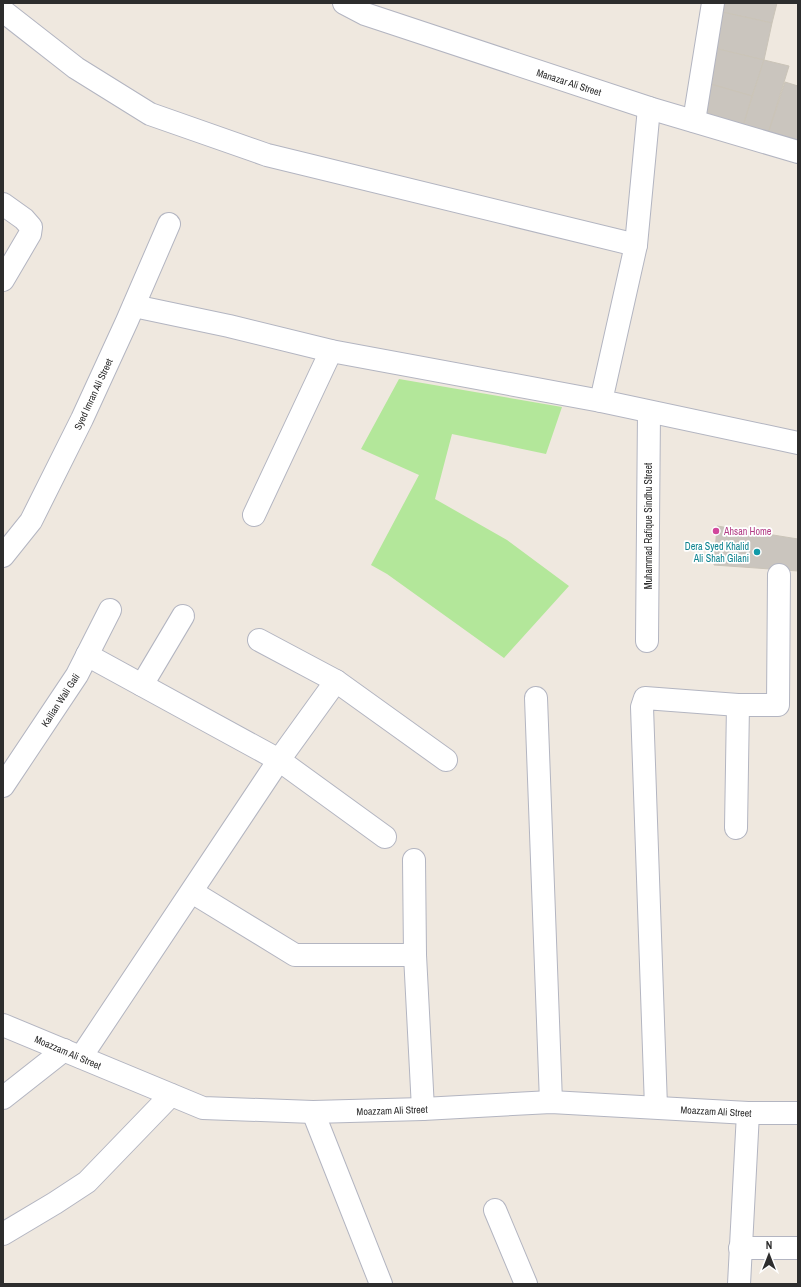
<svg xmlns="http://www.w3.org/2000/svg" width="801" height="1287" font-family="'Archivo Narrow',sans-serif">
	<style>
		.green { fill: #b3e79a }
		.building { fill: #cac5be; stroke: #cac4b8 }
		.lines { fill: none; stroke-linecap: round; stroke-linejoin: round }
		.minor-casing { stroke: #b3b5c1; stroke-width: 24 }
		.minor { stroke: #fff; stroke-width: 22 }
		.hotel-dot { fill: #d1479c; stroke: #fff; stroke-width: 1.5 }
		.culture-dot { fill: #0f9aa8; stroke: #fff; stroke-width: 1.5 }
		.labels { text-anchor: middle; stroke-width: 3.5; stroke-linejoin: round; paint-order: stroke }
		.street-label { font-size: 10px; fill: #2d2d2d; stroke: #fff }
		.hotel-label { font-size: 10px; fill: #b23c85; stroke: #fff; text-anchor: start }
		.culture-label { font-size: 10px; fill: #0d838f; stroke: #fff; text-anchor: end }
	</style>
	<rect width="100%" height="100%" fill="#efe8df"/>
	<path class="green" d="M399,379L562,407L546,454L452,434L435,499L507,540L569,586L504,658L387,574L371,565L419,475L361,449Z"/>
	<g class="building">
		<path d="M724,3H777L772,23L722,12Z"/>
		<path d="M722,12L772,23L764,60L714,48Z"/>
		<path d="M714,48L764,60L752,96L707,83Z"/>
		<path d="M764,60L789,66L767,137L742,129Z"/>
		<path d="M785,82L798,86V147L767,137Z"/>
		<path d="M707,83L752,96L742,129L698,116Z"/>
		<path d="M717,526L798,539V571L714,565Z"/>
	</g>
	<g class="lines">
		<g class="minor-casing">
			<g id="minor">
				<path d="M344,3L365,14L649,108L798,152"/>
				<path d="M3,11L76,68L150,114L267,155L636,245"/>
				<path d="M649,108L636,245L601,401L798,443"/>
				<path d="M694,121L713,3"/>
				<path d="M3,204L24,219L31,227L30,234L3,280"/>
				<path d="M134,306L229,326L331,351L601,401"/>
				<path d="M254,515L331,351"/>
				<path d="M3,556L31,521L82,419L127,321L169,224"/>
				<path d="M259,640L336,681"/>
				<path d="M647,641L649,412"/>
				<path d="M87,655L279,760L385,837"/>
				<path d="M142,685L183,616"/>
				<path d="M536,698L551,1102"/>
				<path d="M738,705H778L779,575"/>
				<path d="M3,786L77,675L110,610"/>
				<path d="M414,860L415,955L423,1109"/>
				<path d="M192,892L295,955H415"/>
				<path d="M3,1025L203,1108L313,1112L423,1109L551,1102L748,1113H798"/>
				<path d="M81,1057L279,760L336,681L446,760"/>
				<path d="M3,1098L64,1050"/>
				<path d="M656,1107L642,707L645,698L738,705L736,828"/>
				<path d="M313,1112L381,1284"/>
				<path d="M495,1210L526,1284"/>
				<path d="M3,1234L55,1203L87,1182L171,1095"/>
				<path d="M740,1248H798"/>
				<path d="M739,1284L748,1113"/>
			</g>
		</g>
		<use href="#minor" class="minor"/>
	</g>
	<circle class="hotel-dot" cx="716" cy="531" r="4"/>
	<circle class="culture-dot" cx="757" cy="552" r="4"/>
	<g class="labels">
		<g class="street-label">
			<text transform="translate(569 82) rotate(18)" y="4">Manazar Ali Street</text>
			<text transform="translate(93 394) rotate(-65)" y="4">Syed Imran Ali Street</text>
			<text transform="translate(648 526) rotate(-90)" y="4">Muhammad Rafique Sindhu Street</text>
			<text transform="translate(60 700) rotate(-57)" y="4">Kailian Wali Gali</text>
			<text transform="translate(68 1052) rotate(23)" y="4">Moazzam Ali Street</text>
			<text transform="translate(392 1110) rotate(-2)" y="4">Moazzam Ali Street</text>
			<text transform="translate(716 1111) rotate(3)" y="4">Moazzam Ali Street</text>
		</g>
		<g class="hotel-label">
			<text x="724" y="535">Ahsan Home</text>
		</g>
		<g class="culture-label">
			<text x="749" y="550">Dera Syed Khalid<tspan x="749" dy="12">Ali Shah Gilani</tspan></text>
		</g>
	</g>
	<rect width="801" height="1287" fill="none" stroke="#2d2d2d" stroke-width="8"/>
	<g transform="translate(769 1255)" stroke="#ffffff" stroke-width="3" paint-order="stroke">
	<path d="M0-3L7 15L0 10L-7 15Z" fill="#2d2d2d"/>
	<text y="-6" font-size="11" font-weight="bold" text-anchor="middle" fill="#2d2d2d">N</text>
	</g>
</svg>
